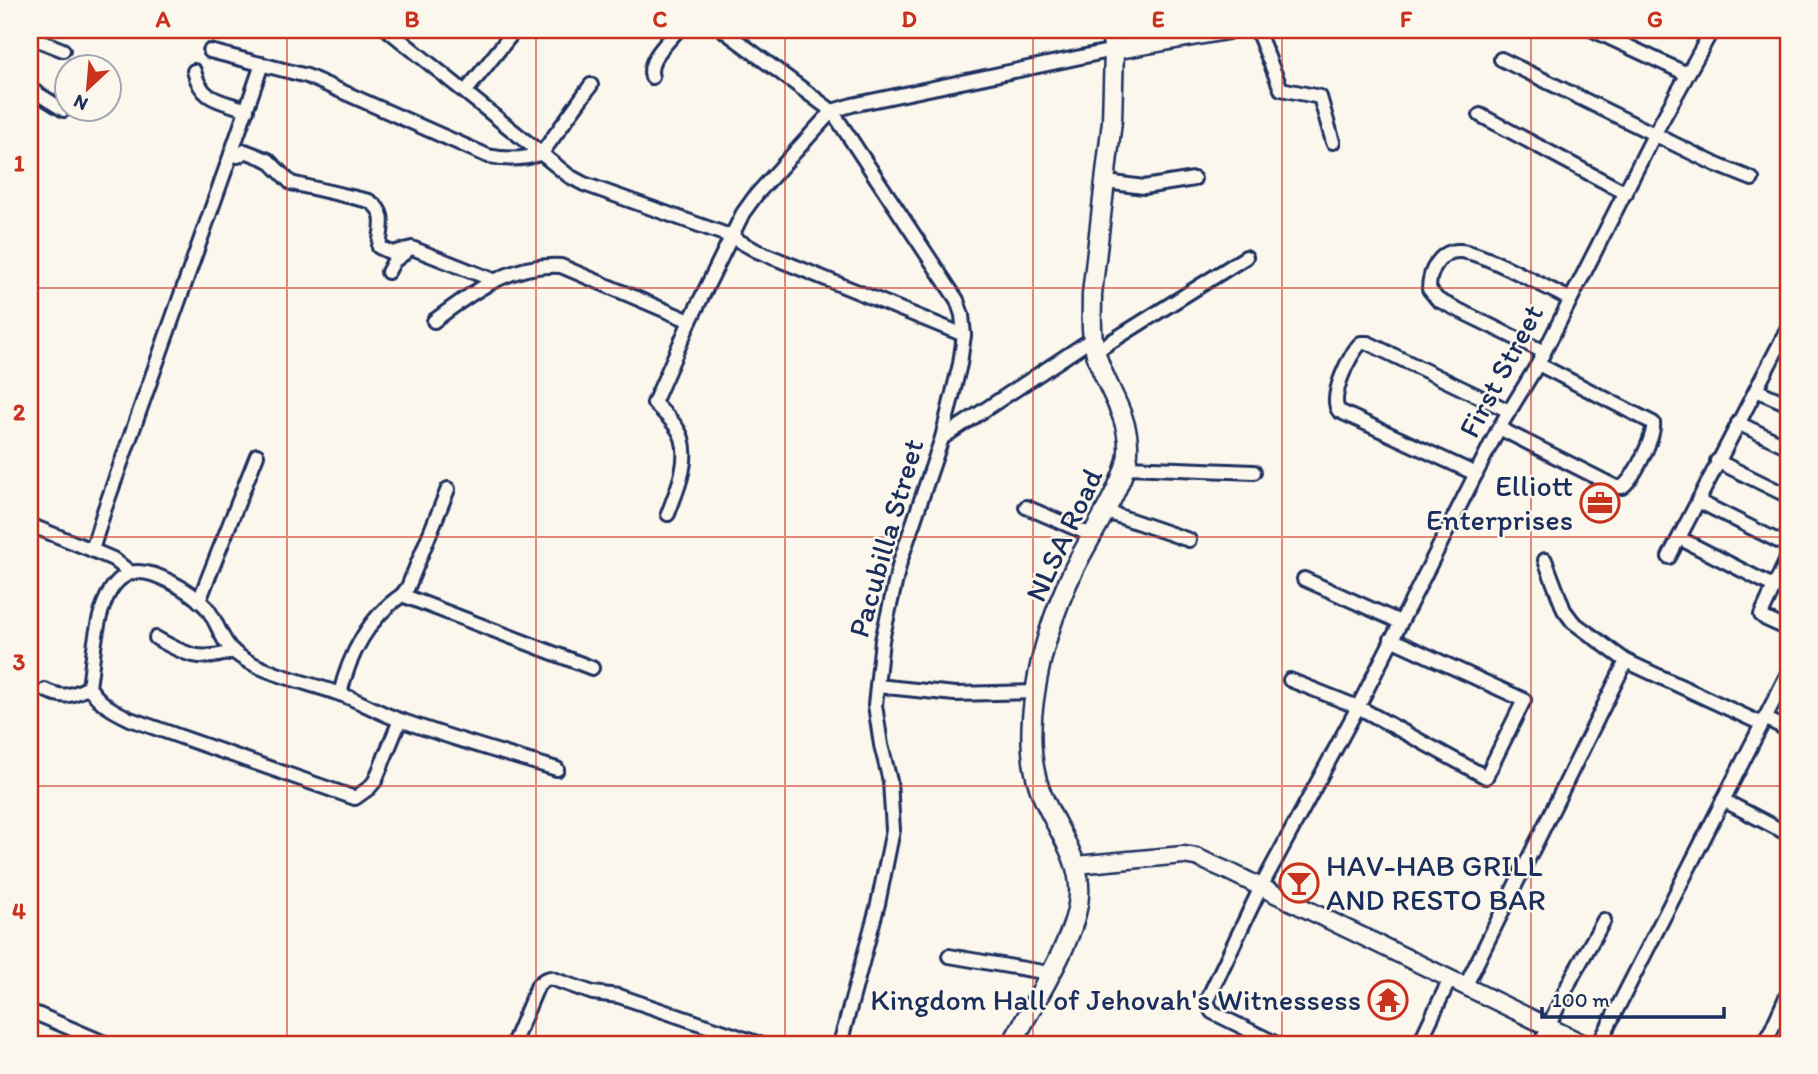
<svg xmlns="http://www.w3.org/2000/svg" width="1818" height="1074" font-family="Itim,sans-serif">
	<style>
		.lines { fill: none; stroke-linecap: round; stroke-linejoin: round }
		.minor-casing { stroke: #1b2f5e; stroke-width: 18 }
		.tertiary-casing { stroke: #1b2f5e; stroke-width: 21 }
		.secondary-casing { stroke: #1b2f5e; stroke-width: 23 }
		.minor { stroke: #fbf7ec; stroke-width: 12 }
		.tertiary { stroke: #fbf7ec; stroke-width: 16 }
		.secondary { stroke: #fbf7ec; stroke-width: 18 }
		.grid { fill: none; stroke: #c8321e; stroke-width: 2; stroke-opacity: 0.55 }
		.labels { text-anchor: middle; stroke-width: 5; stroke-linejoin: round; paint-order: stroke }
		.street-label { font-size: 30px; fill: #1b2f5e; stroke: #fbf7ec }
		.poi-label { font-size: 30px; fill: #1b2f5e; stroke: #fbf7ec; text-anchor: end }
		.neatline { fill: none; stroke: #c8321e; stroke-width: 2.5 }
		.grid-label { font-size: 23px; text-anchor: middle; font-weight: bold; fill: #c8321e }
	</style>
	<rect width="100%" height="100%" fill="#fbf7ec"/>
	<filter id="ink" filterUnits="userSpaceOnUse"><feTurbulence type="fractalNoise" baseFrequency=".0143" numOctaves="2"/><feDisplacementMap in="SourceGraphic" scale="14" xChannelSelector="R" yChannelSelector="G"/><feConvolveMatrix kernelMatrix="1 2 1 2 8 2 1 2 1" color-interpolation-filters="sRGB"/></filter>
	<g filter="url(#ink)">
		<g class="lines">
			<g class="minor-casing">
				<g id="minor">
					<path d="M388,30L569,176L584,184L730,236L757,251L964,335"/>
					<path d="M723,30L832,111L852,105L1114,50"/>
					<path d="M1257,30L1281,89L1320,97L1333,142"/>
					<path d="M1593,30L1687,74"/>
					<path d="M30,37L63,50"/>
					<path d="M210,51L307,76L488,156C507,160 524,160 542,153L591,85"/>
					<path d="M1501,59L1717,165L1752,179"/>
					<path d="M262,64L231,154L238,156L245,151L268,160L291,183L369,201C388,212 381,228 379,247L392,253L412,248L493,280"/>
					<path d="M194,71C202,102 220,100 247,110"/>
					<path d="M652,77C646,61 668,42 678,30"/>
					<path d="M30,89L64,110"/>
					<path d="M466,91L515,30"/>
					<path d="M1480,115L1626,193"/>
					<path d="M1106,182L1144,187L1194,179"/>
					<path d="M388,272L394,261L406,252"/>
					<path d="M434,321C472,292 511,263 561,266L690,321"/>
					<path d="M1096,351L1246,257"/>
					<path d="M1544,352L1438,300L1429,289C1429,271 1440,250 1460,251C1483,252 1546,288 1570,299"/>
					<path d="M1756,390L1788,404"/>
					<path d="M1738,423L1788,447"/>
					<path d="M1499,428L1616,487H1622C1634,479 1655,436 1653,423L1538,364"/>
					<path d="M942,438L1092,339"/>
					<path d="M1717,461L1788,496"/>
					<path d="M1127,467L1254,472"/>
					<path d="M1476,474L1339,411C1328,398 1350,353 1361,343H1368L1509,411"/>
					<path d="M1698,501L1788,546"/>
					<path d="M1026,507L1091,535"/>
					<path d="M1104,511L1189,540"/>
					<path d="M668,514C676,492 690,463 682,438C677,424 664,413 654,403L690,321L743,213L756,195L832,111L957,300L962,315L964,335L960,364L942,438L900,562L882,640L875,705L881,745L890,781L893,830L878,904L840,1044"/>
					<path d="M35,527L92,550L104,511L231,154"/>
					<path d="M1679,538L1773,586"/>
					<path d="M92,550L113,559L131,573"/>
					<path d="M1669,557L1788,328"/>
					<path d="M1788,557L1761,615L1766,619L1788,629"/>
					<path d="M1545,560L1564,610L1573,622L1626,661L1762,724"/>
					<path d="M1304,579L1400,622"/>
					<path d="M402,595L408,587L448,489"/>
					<path d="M199,601L257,455"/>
					<path d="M156,638C184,654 201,663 233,651"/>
					<path d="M1290,680L1358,707L1486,777L1524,700L1391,639"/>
					<path d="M877,686L955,694L1035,692"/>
					<path d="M45,690C63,699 72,696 89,687"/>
					<path d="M340,694C349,655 369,617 402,595L592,668"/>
					<path d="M1765,718L1788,730"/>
					<path d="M400,720L375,781L369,788L355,798L130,719C112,710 100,704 89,687C94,657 95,584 131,573C152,567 192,592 206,607C217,620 221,641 234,652C259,673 306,682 337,693C359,700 379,713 400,720C452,738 505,754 557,769"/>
					<path d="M1723,800L1788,834"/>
					<path d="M949,956L1049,973"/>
					<path d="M1465,987L1626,661"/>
					<path d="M30,1011L107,1044"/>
					<path d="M513,1044L538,985L544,980L550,978L593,993L619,996L760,1044"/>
					<path d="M1277,1044L1212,1012L1208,1004V998L1261,887L1358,707L1499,428L1538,364L1655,133L1712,30"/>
					<path d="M1419,1044L1450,979"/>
					<path d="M1540,1044L1572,977L1604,920"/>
					<path d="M1599,1044L1788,673"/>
					<path d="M1765,1044L1788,993"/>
				</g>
			</g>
			<g class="tertiary-casing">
				<path id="tertiary" d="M1076,865L1183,855L1196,857L1228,871L1584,1044"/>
			</g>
			<g class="secondary-casing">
				<g id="secondary">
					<path d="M1114,50L1226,30"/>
					<path d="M1012,1044C1032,1004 1077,939 1079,895C1082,856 1051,823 1039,787C1029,757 1030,724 1035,693C1041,652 1055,609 1073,571C1087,541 1127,481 1128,452C1130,416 1107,390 1097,357C1090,336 1092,315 1092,294L1112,121L1114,50L1110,30"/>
				</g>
			</g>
			<use href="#minor" class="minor"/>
			<use href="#tertiary" class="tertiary"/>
			<use href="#secondary" class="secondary"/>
		</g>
	</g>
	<path class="grid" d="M287,30V1044M536,30V1044M785,30V1044M1033,30V1044M1282,30V1044M1531,30V1044M30,288H1788M30,537H1788M30,786H1788"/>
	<defs>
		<g id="office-ring" transform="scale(2.0125)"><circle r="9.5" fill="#fbf7ec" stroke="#c8321e" stroke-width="1.5"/><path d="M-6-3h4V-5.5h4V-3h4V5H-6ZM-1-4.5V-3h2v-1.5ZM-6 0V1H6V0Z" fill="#c8321e"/></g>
		<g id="bar-ring" transform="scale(2.0125)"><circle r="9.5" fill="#fbf7ec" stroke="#c8321e" stroke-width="1.5"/><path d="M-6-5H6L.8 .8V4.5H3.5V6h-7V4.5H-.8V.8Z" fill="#c8321e"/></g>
		<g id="temple-ring" transform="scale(2.0125)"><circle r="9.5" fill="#fbf7ec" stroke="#c8321e" stroke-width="1.5"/><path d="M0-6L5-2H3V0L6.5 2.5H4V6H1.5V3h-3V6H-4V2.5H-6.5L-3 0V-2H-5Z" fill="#c8321e"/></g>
	</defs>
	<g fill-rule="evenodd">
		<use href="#office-ring" x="1600" y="503"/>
		<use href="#bar-ring" x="1299" y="883"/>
		<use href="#temple-ring" x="1388" y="1000"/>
	</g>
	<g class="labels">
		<g class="street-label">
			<text transform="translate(1501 371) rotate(-62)" y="10">First Street</text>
			<text transform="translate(1064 535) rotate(-65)" y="10">NLSA Road</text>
			<text transform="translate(886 538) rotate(-74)" y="10">Pacubilla Street</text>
		</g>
		<g class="poi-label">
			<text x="1573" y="496">Elliott<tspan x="1573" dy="34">Enterprises</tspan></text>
			<text x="1326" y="876" text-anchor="start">HAV-HAB GRILL<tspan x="1326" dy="34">AND RESTO BAR</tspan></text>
			<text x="1361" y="1010">Kingdom Hall of Jehovah's Witnessess</text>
		</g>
	</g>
	<rect width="1818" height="1074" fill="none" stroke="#fbf7ec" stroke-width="77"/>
	<g transform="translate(88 88) rotate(206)"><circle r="33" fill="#fbf7ec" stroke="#a1a7b3" stroke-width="2"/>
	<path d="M0-5L12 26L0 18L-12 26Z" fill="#c8321e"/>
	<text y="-10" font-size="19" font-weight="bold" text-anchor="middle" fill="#1b2f5e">N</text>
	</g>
	<path d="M1542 1007v10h182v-10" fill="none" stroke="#1b2f5e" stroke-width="3.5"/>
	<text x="1552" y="1007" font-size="21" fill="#1b2f5e" stroke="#fbf7ec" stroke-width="5" paint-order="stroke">100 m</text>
	<rect x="38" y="38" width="1742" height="998" class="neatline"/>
	<g class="grid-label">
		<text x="163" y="27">A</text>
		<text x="412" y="27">B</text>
		<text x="660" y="27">C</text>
		<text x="909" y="27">D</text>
		<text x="1158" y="27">E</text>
		<text x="1406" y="27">F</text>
		<text x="1655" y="27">G</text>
		<text x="19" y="171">1</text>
		<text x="19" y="420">2</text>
		<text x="19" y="670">3</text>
		<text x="19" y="919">4</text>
	</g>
</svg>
